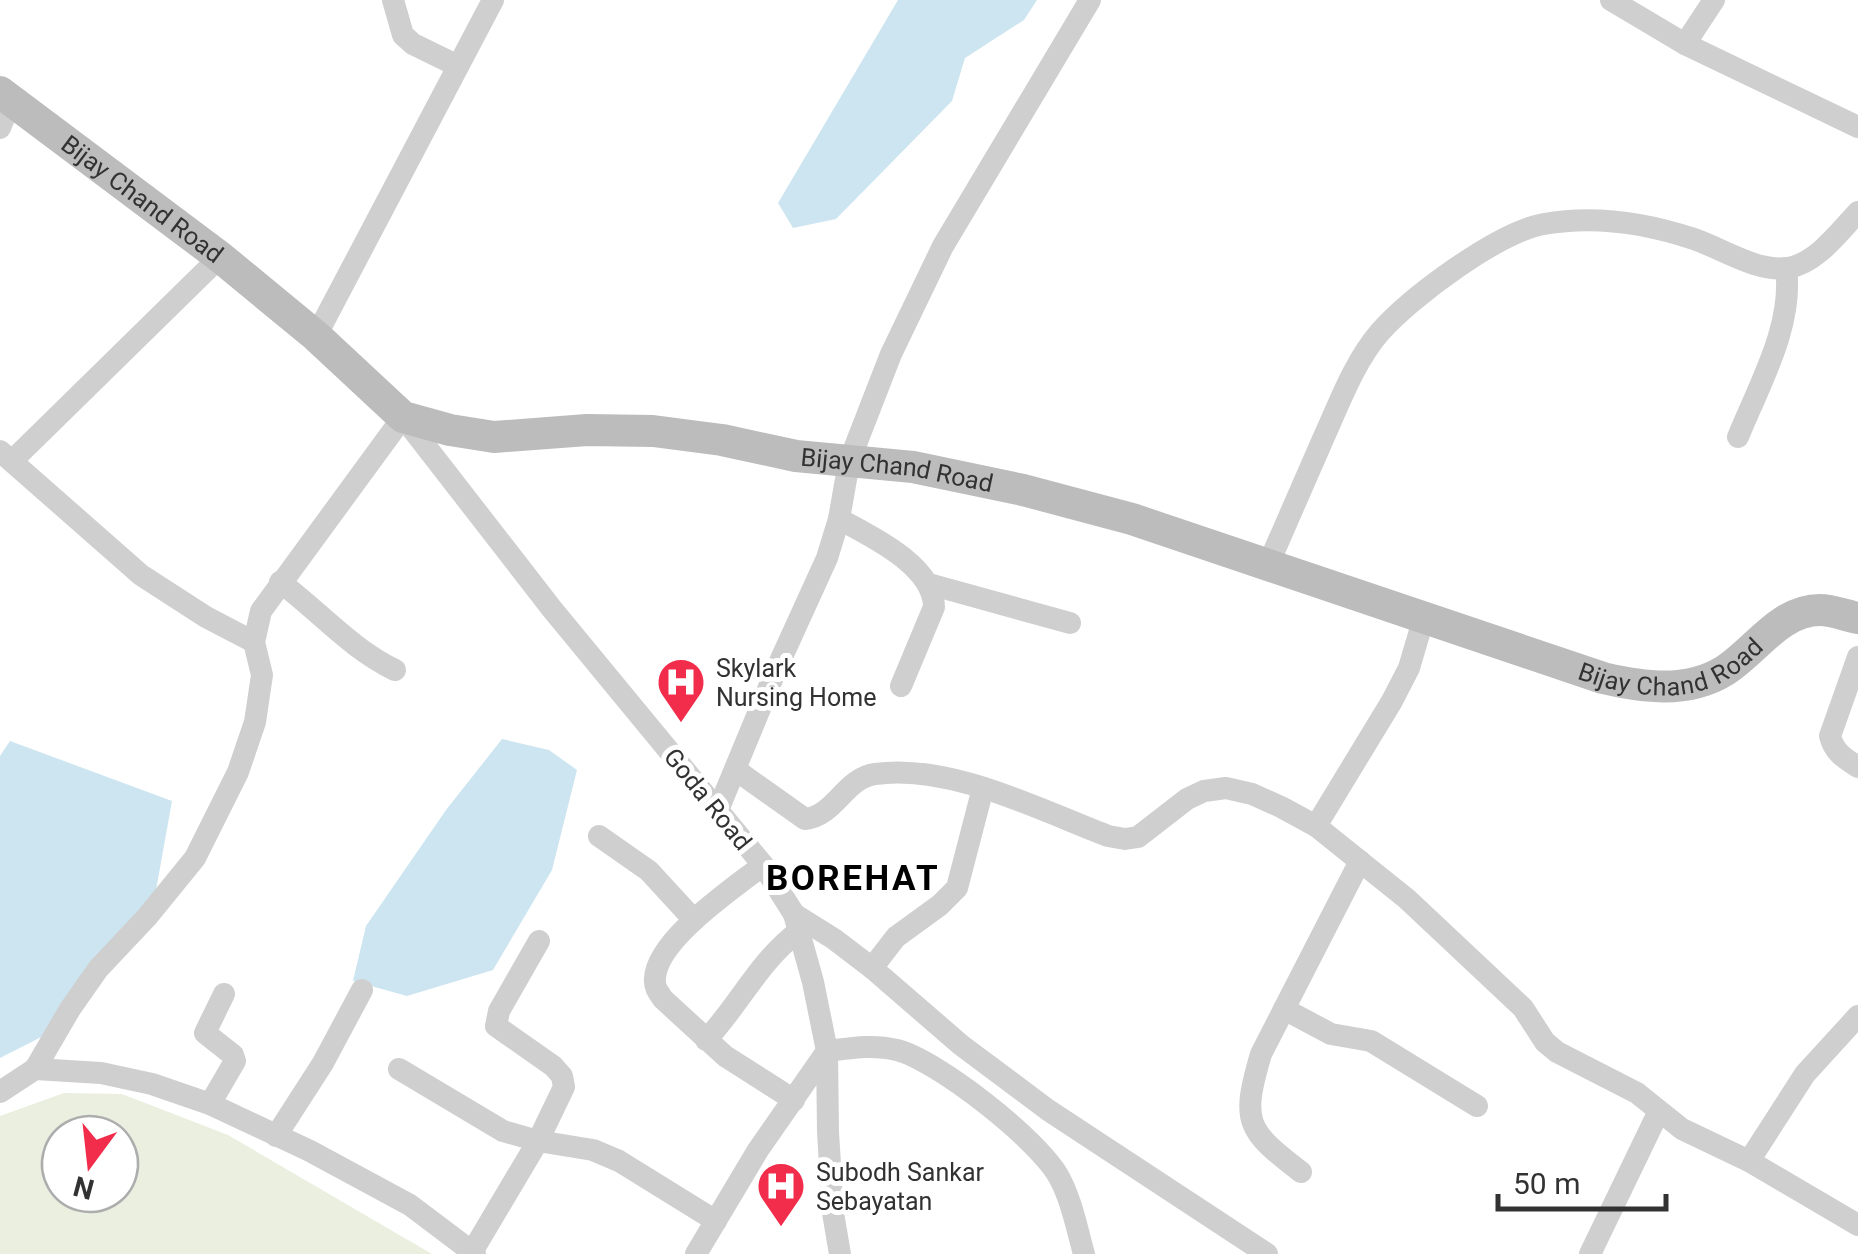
<svg xmlns="http://www.w3.org/2000/svg" width="1858" height="1254" font-family="Roboto,sans-serif">
	<style>
		.green { fill: #eaefe0; fill-rule: evenodd }
		.water { fill: #cce5f0 }
		.lines { fill: none; stroke-linecap: round; stroke-linejoin: round }
		.minor { stroke: #cfcfcf; stroke-width: 22 }
		.secondary { stroke: #bcbcbc; stroke-width: 32 }
		.labels { text-anchor: middle; stroke-width: 10; stroke-linejoin: round; paint-order: stroke }
		.street-label { font-size: 25px; fill: #323232; stroke: #fff }
		.poi-label { font-size: 25px; fill: #323232; stroke: #fff; text-anchor: start }
		.district-label { font-size: 35px; font-weight: bold; letter-spacing: 2.5px; fill: #000; stroke: #fff }
	</style>
	<rect width="100%" height="100%" fill="#fff"/>
	<path class="green" d="M64,1093L122,1094L228,1135L432,1254H0V1116ZM60,1134H120V1194H60Z"/>
	<g class="water">
		<path d="M898,0H1037L1024,20L965,58L952,101L836,219L793,228L778,203Z"/>
		<path d="M502,739L549,750L577,770L552,870L493,970L407,996L353,981L366,926L446,810Z"/>
		<path d="M10,741L172,801L156,890L61,1027L0,1058V756Z"/>
	</g>
	<g class="lines">
		<g class="minor">
			<path d="M393,0L403,35L413,44L458,66"/>
			<path d="M1611,0L1685,44L1858,127"/>
			<path d="M1685,44L1714,0"/>
			<path d="M0,128L12,98"/>
			<path d="M316,336L493,0"/>
			<path d="M1738,437C1759,385 1794,325 1786,268"/>
			<path d="M0,451L141,575L206,617L254,642"/>
			<path d="M13,460L220,257"/>
			<path d="M839,519C871,536 934,566 934,607L901,686"/>
			<path d="M1268,565C1286,523 1305,481 1323,439C1339,404 1354,362 1380,332C1411,297 1498,232 1544,224C1594,215 1646,223 1694,239C1723,249 1756,272 1788,268C1817,263 1839,232 1858,212"/>
			<path d="M280,582C320,612 350,648 395,670"/>
			<path d="M929,584L1070,623"/>
			<path d="M1858,657L1830,736C1834,752 1844,758 1858,767"/>
			<path d="M736,770L805,819C835,816 845,778 875,774C949,763 1040,810 1108,836L1125,839L1138,837L1187,799L1204,791L1226,788L1252,794L1281,807L1316,826L1407,899L1523,1008L1545,1042L1557,1052L1637,1093L1682,1129L1749,1161L1858,1225"/>
			<path d="M718,810L776,670L827,558L839,519L849,462L891,354L943,246L1090,0"/>
			<path d="M1316,826L1392,701L1409,668L1424,617"/>
			<path d="M599,836L649,871L694,920"/>
			<path d="M763,865C734,888 657,939 655,978C654,987 658,992 663,999L725,1056L794,1100"/>
			<path d="M794,914L834,939L872,968L961,1045L1048,1110L1267,1254"/>
			<path d="M872,968L896,937L940,905L957,888L983,788"/>
			<path d="M1284,1009L1331,1034L1371,1041L1477,1106"/>
			<path d="M706,1040C740,1004 758,962 799,931"/>
			<path d="M35,1069L70,1009L98,969L147,917L195,858L238,772L255,722L262,675L254,642L261,611L403,417L552,609L763,865L794,914L813,982L827,1051L828,1132L833,1213L840,1254"/>
			<path d="M399,1069L503,1131L538,1141L593,1150L619,1161L716,1221"/>
			<path d="M0,1092L35,1069L101,1073L152,1084L210,1104L310,1151L410,1205L475,1254"/>
			<path d="M210,1104L235,1061L233,1055L205,1033L224,994"/>
			<path d="M276,1136L323,1063L362,990"/>
			<path d="M1749,1161L1805,1074L1858,1016"/>
			<path d="M1301,1172C1246,1130 1241,1122 1261,1054L1360,861"/>
			<path d="M472,1252L538,1141L564,1087L562,1076L553,1066L496,1026L499,1011L539,941"/>
			<path d="M696,1254L758,1150L827,1051C851,1048 873,1044 897,1050C937,1060 1042,1142 1060,1179C1072,1202 1077,1229 1084,1254"/>
			<path d="M1590,1254L1658,1113"/>
		</g>
		<path class="secondary" id="s1" d="M0,92L220,257L316,336L403,417L450,430L494,437L587,430L653,431L722,440L796,456L913,467L1023,490L1132,519L1603,678C1642,687 1687,694 1724,671C1755,652 1779,610 1820,610C1832,610 1847,616 1858,618"/>
	</g>
	<defs>
		<g id="hospital-pin" transform="scale(2.5)"><path d="M0 17L-7.5 6A9.5 9.5 0 1 1 7.5 6Z" fill="#f12d4b" stroke="#fff"/><path d="M-5-5h3v3.5h4V-5h3V5h-3V1.5h-4V5h-3Z" fill="#fff"/></g>
	</defs>
	<g fill-rule="evenodd">
		<use href="#hospital-pin" x="681" y="682"/>
		<use href="#hospital-pin" x="781" y="1186"/>
	</g>
	<g class="labels">
		<g class="street-label">
			<text dy="9" stroke="none"><textPath href="#s1" startOffset="178">Bijay Chand Road</textPath></text>
			<text dy="9" stroke="none"><textPath href="#s1" startOffset="1018">Bijay Chand Road</textPath></text>
			<text dy="9" stroke="none"><textPath href="#s1" startOffset="1828">Bijay Chand Road</textPath></text>
			<text transform="translate(708 799) rotate(51)" y="9">Goda Road</text>
		</g>
		<g class="poi-label">
			<text x="716" y="677">Skylark<tspan x="716" dy="29">Nursing Home</tspan></text>
			<text x="816" y="1181">Subodh Sankar<tspan x="816" dy="29">Sebayatan</tspan></text>
		</g>
		<g class="district-label">
			<text x="853" y="890">BOREHAT</text>
		</g>
	</g>
	<g transform="translate(90 1164) rotate(195)"><circle r="48" fill="#ffffff" stroke="#adadad" stroke-width="2.5"/>
	<path d="M0-8L18 38L0 25L-18 38Z" fill="#f12d4b"/>
	<text y="-15" font-size="28" font-weight="bold" text-anchor="middle" fill="#323232">N</text>
	</g>
	<path d="M1498 1194v15h168v-15" fill="none" stroke="#323232" stroke-width="5"/>
	<text x="1513" y="1194" font-size="30" fill="#323232" stroke="#ffffff" stroke-width="8" paint-order="stroke">50 m</text>
</svg>
